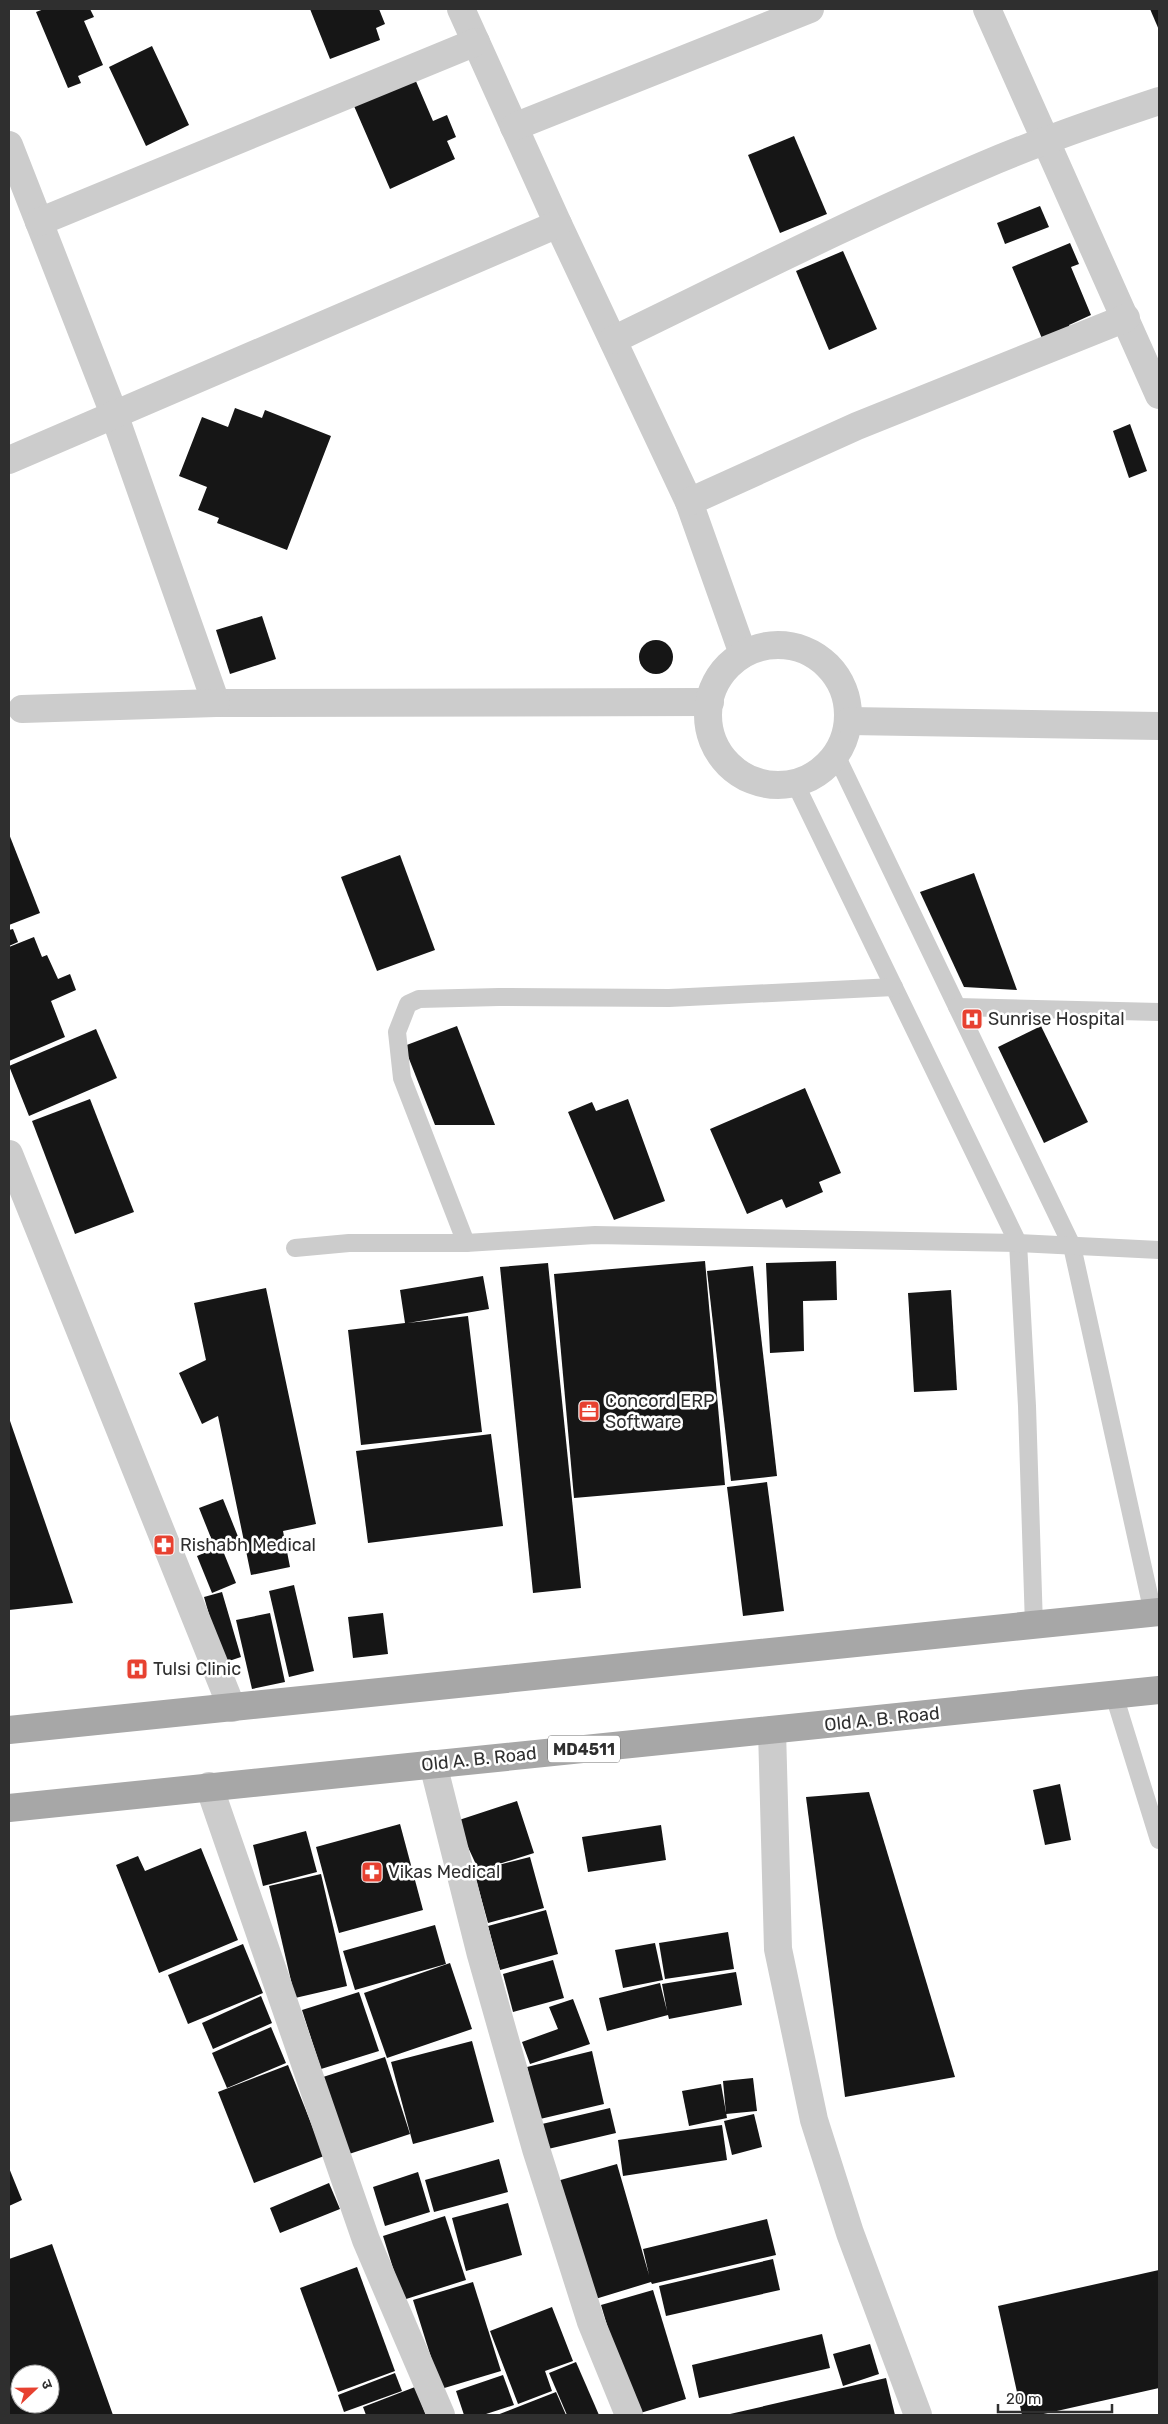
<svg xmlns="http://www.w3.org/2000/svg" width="1168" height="2424" font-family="Rubik,'Noto Sans Devanagari',sans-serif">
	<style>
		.building { fill: #161616; fill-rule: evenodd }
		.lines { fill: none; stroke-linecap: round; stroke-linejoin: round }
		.service { stroke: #ccc; stroke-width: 18 }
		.minor { stroke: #ccc; stroke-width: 28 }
		.primary { stroke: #a7a7a7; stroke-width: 28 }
		.labels { text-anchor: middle; stroke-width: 5; stroke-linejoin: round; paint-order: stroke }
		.shield { fill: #fff; stroke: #6d6d6d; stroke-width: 1 }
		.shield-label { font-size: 16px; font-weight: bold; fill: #2f2f2f }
		.poi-label { font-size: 18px; fill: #2f2f2f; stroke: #fff; text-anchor: start }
		.street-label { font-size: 18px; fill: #2f2f2f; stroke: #fff }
	</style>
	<rect width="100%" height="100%" fill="#fff"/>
	<g class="building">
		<path d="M44,9H90L94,17L84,21L103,65L78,76L81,83L68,88L36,12Z"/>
		<path d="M310,9H379L385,24L376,28L380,40L330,59Z"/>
		<path d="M1150,9H1159V30Z"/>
		<path d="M152,46L189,125L146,146L109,67Z"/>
		<path d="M415,79L433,121L447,115L456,137L447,141L455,159L390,189L354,106Z"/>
		<path d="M794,136L827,214L780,233L748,155Z"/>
		<path d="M1040,206L1049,227L1005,244L997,223Z"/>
		<path d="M1070,243L1079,264L1071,267L1091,315L1069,325L1073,336L1046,348L1012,267Z"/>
		<path d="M843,251L877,329L829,350L796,271Z"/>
		<path d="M235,408L262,418L265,410L331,436L287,550L217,523L219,518L198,510L207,487L179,476L202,417L228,427Z"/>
		<path d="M1130,424L1147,471L1129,478L1113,431Z"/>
		<path d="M262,616L276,659L230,674L216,630Z"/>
		<circle cx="656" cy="657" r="17"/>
		<path d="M9,834L40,913L9,925Z"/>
		<path d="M400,855L435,950L377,971L341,877Z"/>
		<path d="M974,873L1017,990L964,987L920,892Z"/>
		<path d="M13,929L18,942L9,946V930Z"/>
		<path d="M34,937L42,957L47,955L58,979L70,974L76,990L51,1001L65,1037L9,1061V947Z"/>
		<path d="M457,1026L495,1125H435L404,1046Z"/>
		<path d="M1041,1026L1088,1122L1044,1143L998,1047Z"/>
		<path d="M96,1029L117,1078L29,1116L9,1066Z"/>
		<path d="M805,1088L841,1173L819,1182L823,1192L786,1208L782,1199L747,1214L710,1129Z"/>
		<path d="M90,1099L134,1212L75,1234L32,1121Z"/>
		<path d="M628,1099L665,1201L614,1220L568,1112L592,1102L596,1111Z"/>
		<path d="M705,1261L725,1485L574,1498L554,1274Z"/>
		<path d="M836,1261L837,1300L803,1301L804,1351L770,1353L766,1263Z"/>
		<path d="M548,1263L581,1588L533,1593L500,1267Z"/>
		<path d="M753,1266L777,1476L731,1481L707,1271Z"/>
		<path d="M483,1276L489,1309L408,1323L468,1316L482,1432L361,1445L348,1330L405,1323L400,1290Z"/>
		<path d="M266,1288L316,1524L283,1531L290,1567L251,1575L218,1416L202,1424L179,1373L206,1360L194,1303Z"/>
		<path d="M951,1290L957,1390L914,1392L908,1293Z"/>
		<path d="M9,1418L73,1603L9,1610Z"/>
		<path d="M491,1434L503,1526L368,1543L356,1451Z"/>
		<path d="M767,1482L784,1611L743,1616L727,1487Z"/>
		<path d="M223,1499L239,1539L215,1548L199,1508Z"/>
		<path d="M221,1546L236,1583L212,1593L197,1556Z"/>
		<path d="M294,1585L314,1671L289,1677L269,1591Z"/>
		<path d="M222,1592L241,1657L223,1663L204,1597Z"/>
		<path d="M270,1613L285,1682L252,1689L236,1620Z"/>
		<path d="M383,1613L388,1654L353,1658L348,1617Z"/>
		<path d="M1060,1784L1071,1840L1045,1845L1033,1790Z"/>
		<path d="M869,1792L955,2077L845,2097L806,1797Z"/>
		<path d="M517,1801L534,1853L486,1868L530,1857L544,1908L488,1923L474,1872L479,1871L456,1821Z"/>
		<path d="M400,1824L423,1910L339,1933L316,1847Z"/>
		<path d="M661,1825L666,1860L588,1872L582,1837Z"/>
		<path d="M306,1831L317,1872L263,1886L253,1845Z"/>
		<path d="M201,1848L238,1940L159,1973L116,1865L138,1856L145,1871Z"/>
		<path d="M321,1874L347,1986L295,1998L269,1886Z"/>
		<path d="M546,1910L558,1954L500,1970L488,1926Z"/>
		<path d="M435,1925L446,1964L355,1990L343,1951Z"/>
		<path d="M728,1932L734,1969L665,1979L659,1943Z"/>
		<path d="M655,1943L663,1980L623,1988L615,1950Z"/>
		<path d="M243,1944L263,1993L188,2024L168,1975Z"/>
		<path d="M553,1960L564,1998L513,2012L503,1974Z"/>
		<path d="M450,1963L472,2029L387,2058L364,1993Z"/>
		<path d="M736,1972L742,2005L669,2019L668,2015L607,2031L599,1998L660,1983L667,2011L662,1984Z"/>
		<path d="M359,1992L379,2051L321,2069L302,2010Z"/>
		<path d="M261,1996L272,2023L213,2049L202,2023Z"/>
		<path d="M573,1999L590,2044L530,2064L522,2042L558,2029L549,2007Z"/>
		<path d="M271,2027L286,2063L227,2088L212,2053Z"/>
		<path d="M472,2041L494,2122L413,2144L391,2062Z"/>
		<path d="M592,2051L604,2104L540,2119L527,2067Z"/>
		<path d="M385,2057L410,2134L349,2154L323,2077Z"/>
		<path d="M288,2065L324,2156L254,2183L218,2092Z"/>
		<path d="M753,2078L757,2111L726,2114L723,2081Z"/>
		<path d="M721,2084L727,2118L689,2126L682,2091Z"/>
		<path d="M610,2108L616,2133L548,2149L542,2124Z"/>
		<path d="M754,2114L762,2147L732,2155L724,2121Z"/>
		<path d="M722,2125L727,2160L623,2176L618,2140Z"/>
		<path d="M499,2159L508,2192L434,2212L425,2180Z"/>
		<path d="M617,2164L649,2275L643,2249L767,2219L776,2255L652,2284L651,2282L592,2300L557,2181Z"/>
		<path d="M9,2168L22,2200L9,2206Z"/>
		<path d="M418,2172L430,2212L385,2226L373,2187Z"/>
		<path d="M329,2183L340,2209L280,2233L270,2208Z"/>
		<path d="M508,2203L522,2255L466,2271L452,2218Z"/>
		<path d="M445,2216L466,2280L403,2300L383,2236Z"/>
		<path d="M52,2244L113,2415H9V2259ZM20,2374H50V2404H20Z"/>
		<path d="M773,2259L780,2290L666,2316L659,2286Z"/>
		<path d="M357,2267L395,2371L338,2392L300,2288Z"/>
		<path d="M1159,2270V2388L1039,2415H1022L998,2306Z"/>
		<path d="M473,2282L501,2371L441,2389L413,2300Z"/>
		<path d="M653,2290L686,2399L634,2415L601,2305Z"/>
		<path d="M552,2307L573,2361L545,2371L552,2391L518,2404L490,2331Z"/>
		<path d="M822,2334L830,2368L699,2398L692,2365Z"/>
		<path d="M870,2344L879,2374L843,2386L833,2354Z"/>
		<path d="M576,2362L599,2415H567L549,2373Z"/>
		<path d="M395,2373L402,2391L344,2412L338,2395Z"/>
		<path d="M503,2375L514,2405L483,2415H464L456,2391Z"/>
		<path d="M886,2378L895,2415H730V2414Z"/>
		<path d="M415,2387L426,2415H366L363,2407Z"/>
		<path d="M556,2392L566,2415H497Z"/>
	</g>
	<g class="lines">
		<g class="service">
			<path d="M836,755L1072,1246L1153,1613"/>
			<path d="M795,783L1018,1243L1027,1406L1034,1626"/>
			<path d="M957,1007L1159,1012"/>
			<path d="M466,1243L402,1078L397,1032L408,1004L419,999L499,997L669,998L894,987"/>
			<path d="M295,1248L349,1243H466L595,1235L1018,1243L1159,1250"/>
			<path d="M1114,1695L1159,1840"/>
		</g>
		<g class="minor">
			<path d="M461,9L558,224L689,502L743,654"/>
			<path d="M987,9L1159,395"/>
			<path d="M514,127L810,9"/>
			<path d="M9,145L114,414L216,703L710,702"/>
			<path d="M39,222L476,42"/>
			<path d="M613,340C735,281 857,219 982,166C1040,141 1099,121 1159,101"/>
			<path d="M9,460L558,224"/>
			<path d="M689,502L857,426L1126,318"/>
			<circle cx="778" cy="715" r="70"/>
			<path d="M22,709L216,703"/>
			<path d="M849,721L1159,726"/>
			<path d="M9,1154L232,1708"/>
			<path d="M772,1730L778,1949L814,2120L850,2233L918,2415"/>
			<path d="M433,1764L481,1955L536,2149L591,2322L629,2415"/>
			<path d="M209,1786L366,2240L441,2415"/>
		</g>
		<g class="primary">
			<path d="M9,1730L1159,1612"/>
			<path d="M9,1808L1159,1690"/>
		</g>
	</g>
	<defs>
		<g id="hospital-square" transform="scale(1.125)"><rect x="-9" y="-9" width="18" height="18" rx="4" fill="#e74130" stroke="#fff"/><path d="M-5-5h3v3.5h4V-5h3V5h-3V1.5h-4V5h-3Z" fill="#fff"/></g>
		<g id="office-square" transform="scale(1.125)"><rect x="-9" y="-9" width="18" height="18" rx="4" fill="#e74130" stroke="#fff"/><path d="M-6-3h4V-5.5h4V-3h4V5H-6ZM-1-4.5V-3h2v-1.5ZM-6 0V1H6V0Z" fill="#fff"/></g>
		<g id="pharmacy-square" transform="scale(1.125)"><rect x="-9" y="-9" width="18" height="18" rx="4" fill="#e74130" stroke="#fff"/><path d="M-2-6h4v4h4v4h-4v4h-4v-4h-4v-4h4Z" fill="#fff"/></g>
	</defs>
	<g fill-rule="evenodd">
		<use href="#hospital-square" x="972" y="1019"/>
		<use href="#office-square" x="589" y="1411"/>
		<use href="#pharmacy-square" x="164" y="1545"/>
		<use href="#hospital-square" x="137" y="1669"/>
		<use href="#pharmacy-square" x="372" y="1872"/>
	</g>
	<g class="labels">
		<rect class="shield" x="548" y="1735.5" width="72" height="27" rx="4"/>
		<g class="shield-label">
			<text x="584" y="1755">MD4511</text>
		</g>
		<g class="poi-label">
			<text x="988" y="1025">Sunrise Hospital</text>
			<text x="605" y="1407">Concord ERP<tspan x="605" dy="21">Software</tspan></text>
			<text x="180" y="1551">Rishabh Medical</text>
			<text x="153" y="1675">Tulsi Clinic</text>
			<text x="388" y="1878">Vikas Medical</text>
		</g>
		<g class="street-label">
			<text transform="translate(882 1719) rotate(-6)" y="6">Old A. B. Road</text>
			<text transform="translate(479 1759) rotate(-6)" y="6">Old A. B. Road</text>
		</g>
	</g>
	<rect width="1168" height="2424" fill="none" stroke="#2f2f2f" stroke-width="20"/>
	<g transform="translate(35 2389) rotate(68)"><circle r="24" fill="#ffffff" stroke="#acacac"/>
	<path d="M0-4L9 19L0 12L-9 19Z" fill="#e74130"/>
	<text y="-8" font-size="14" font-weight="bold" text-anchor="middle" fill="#2f2f2f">उ</text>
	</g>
	<path d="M998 2404v8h114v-8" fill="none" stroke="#2f2f2f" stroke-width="2.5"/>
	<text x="1006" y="2404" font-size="15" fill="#2f2f2f" stroke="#ffffff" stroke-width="4" paint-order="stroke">20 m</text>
</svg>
